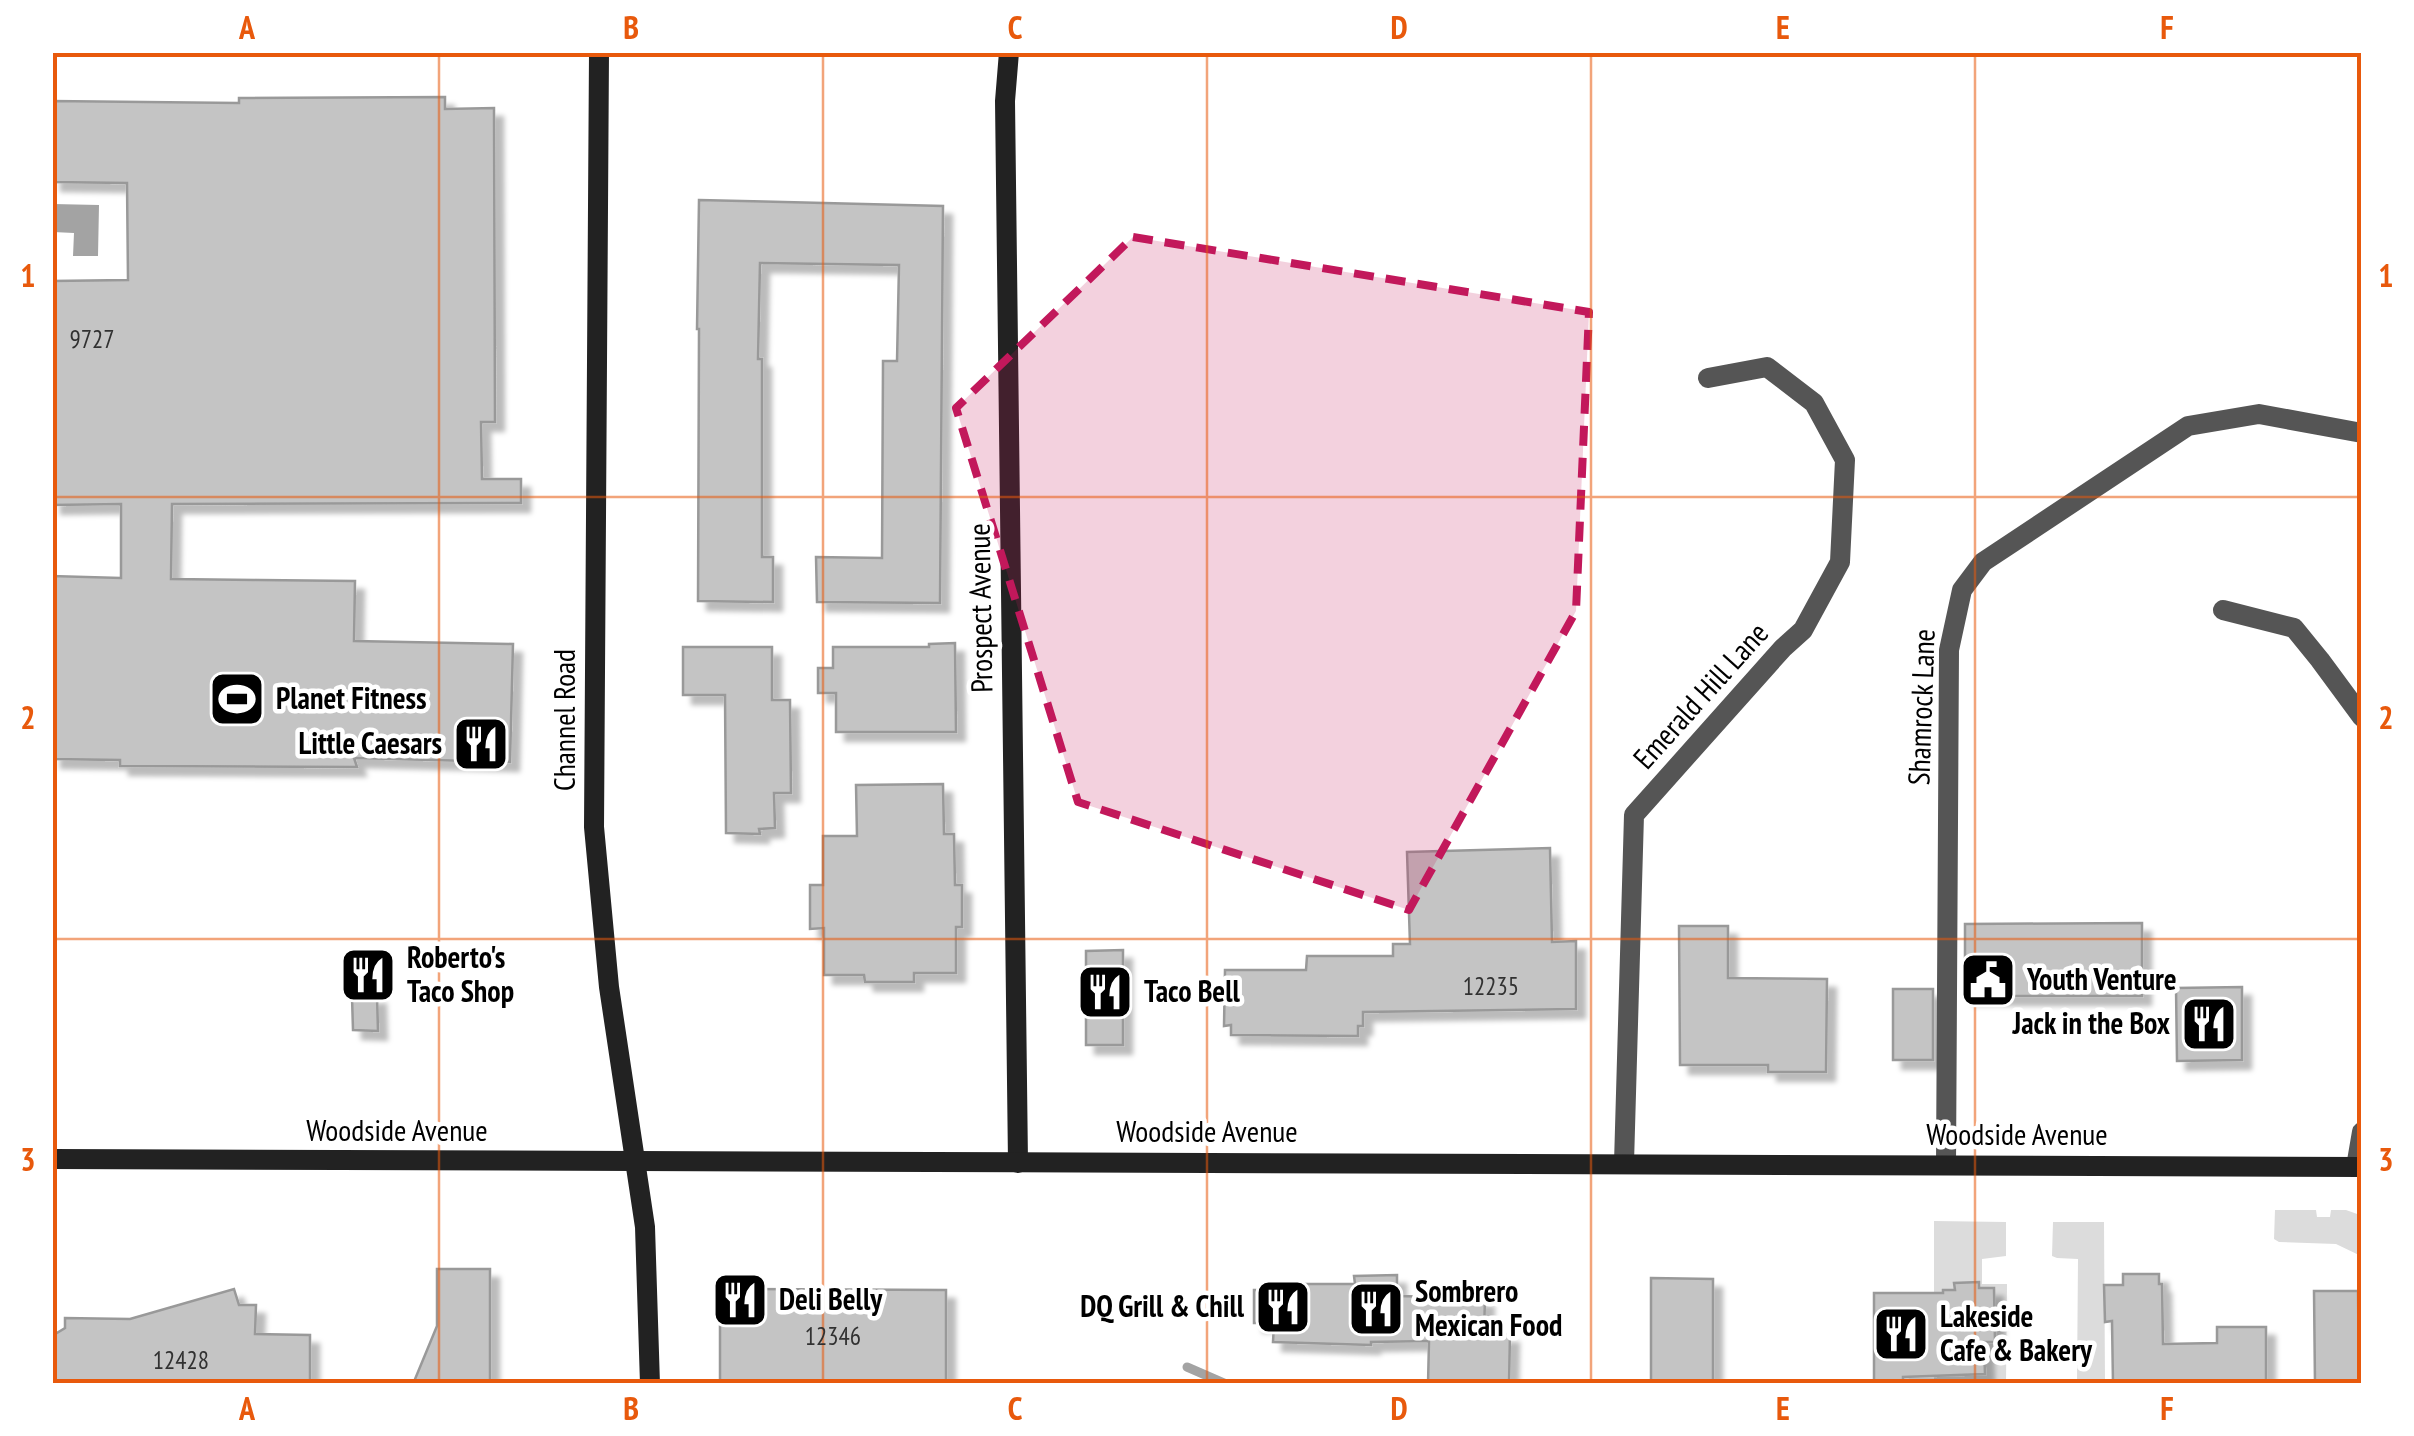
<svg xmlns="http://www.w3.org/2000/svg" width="2414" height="1436" font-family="'PT Sans Narrow',sans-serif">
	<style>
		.green { fill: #dcdcdc }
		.water { fill: #a3a3a3 }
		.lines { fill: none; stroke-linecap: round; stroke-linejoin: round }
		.stream { stroke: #a3a3a3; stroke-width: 9 }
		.building { fill: #c4c4c4; stroke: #999; stroke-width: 2.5; filter: url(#shadow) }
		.street { stroke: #555; stroke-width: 20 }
		.secondary { stroke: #222; stroke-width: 20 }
		.marked { fill: #c2185b; fill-opacity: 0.2; stroke: #c2185b; stroke-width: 8; stroke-dasharray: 20 12; stroke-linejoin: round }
		.grid { fill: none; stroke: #e8590c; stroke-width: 2.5; stroke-opacity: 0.55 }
		.labels { text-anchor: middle; stroke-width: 9; stroke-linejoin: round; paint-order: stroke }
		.number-label { font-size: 25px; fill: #313131 }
		.street-label { font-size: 30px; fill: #000; stroke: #fff }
		.poi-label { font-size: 30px; font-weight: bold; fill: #000; stroke: #fff; text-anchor: start }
		.neatline { fill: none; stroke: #e8590c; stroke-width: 4 }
		.grid-label { font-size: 32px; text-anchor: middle; font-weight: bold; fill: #e8590c }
	</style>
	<defs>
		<filter id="shadow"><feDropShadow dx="9" dy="9" stdDeviation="2.5" flood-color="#0004"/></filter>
	</defs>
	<rect width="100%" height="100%" fill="#fff"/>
	<g class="green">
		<path d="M2275,1210H2316L2317,1217H2330L2331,1210H2346L2360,1215L2361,1256L2336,1244L2279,1242L2274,1239Z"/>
		<path d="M1934,1221L2006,1222V1256L1982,1259V1284H2007L2006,1383H1934Z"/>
		<path d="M2053,1222H2104L2105,1383H2077L2078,1259L2057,1258L2052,1256Z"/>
	</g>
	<path class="water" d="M53,204L99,205L98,256H73L74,233L53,232Z"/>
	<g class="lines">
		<path class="stream" d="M1187,1367L1226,1384"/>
	</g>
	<g class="building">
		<path d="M445,97V109L494,108L495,422H481L482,479H521V503L172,504L171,579L355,581L354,641L513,644L510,762L354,758L357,767L120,766V760L52,759V576L121,578V504L52,505V281L128,280L127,183L52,182V101L239,103V98Z"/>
		<path d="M699,200L943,206L940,603L817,602L816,557L882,558L883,361H897L899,265L760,263L758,359H762V557H773V602L698,601L699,329H697Z"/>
		<path d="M955,643L956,732H836V693H818V668H833V647H929V644Z"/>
		<path d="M683,647H772V700H790L791,793H774L775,828L759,829L760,834L726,833L725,695H683Z"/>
		<path d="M943,784L944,834H954L955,885H962V927H956V973H914V982H865L864,975H824V928L810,929V885H823V836H857L856,785Z"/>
		<path d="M1550,848L1552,942L1576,941V1009L1363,1012V1026H1358V1036L1231,1035V1025L1224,1026L1225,970H1306L1307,956H1393V944H1410L1407,852Z"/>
		<path d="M2142,923V996H1965V924Z"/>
		<path d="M1679,926H1728V978L1827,979L1826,1072H1768V1065H1680Z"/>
		<path d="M1123,950V1045H1086V951Z"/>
		<path d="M2242,987V1060L2177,1061L2176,988Z"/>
		<rect x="1893" y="989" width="40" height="71"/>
		<path d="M377,995L378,1031L353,1030L352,997Z"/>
		<path d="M437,1269H490V1384H413L437,1326Z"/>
		<path d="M2123,1274H2159V1284H2162L2163,1344L2217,1343V1327H2266V1384H2113L2112,1321L2105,1322L2104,1285H2123Z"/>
		<path d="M1397,1275V1296L1485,1298L1484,1334H1510L1509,1384H1428L1429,1341L1371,1342V1345L1273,1342L1274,1323H1254V1290H1274V1284H1355L1354,1276Z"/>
		<path d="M1651,1278L1713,1279V1384H1651Z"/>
		<path d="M1979,1282V1288H1994L1995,1342H1984L1985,1374L1903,1377V1384H1874V1293H1943V1290H1955L1954,1283Z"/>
		<path d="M234,1289L239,1305H256L255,1334L310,1335V1384H52V1336L65,1328V1318L130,1319Z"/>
		<path d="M720,1289L946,1290V1384H720Z"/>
		<path d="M2314,1291H2358L2359,1384H2315Z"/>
	</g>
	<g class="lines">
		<g class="street">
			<path d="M2223,610L2294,628L2320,660L2362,717"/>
			<path d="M1624,1163L1634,815L1783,648L1803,630L1840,562L1845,460L1814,403L1767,367L1708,378"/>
			<path d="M1946,1165L1949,650L1962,590L1983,562L2188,426L2259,414L2362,433"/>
			<path d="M2356,1167L2362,1132"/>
		</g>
		<g class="secondary">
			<path d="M599,52L594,827L609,987L645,1227L650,1384"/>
			<path d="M1009,52L1005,101L1018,1163"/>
			<path d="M52,1159L2362,1167"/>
		</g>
	</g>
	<path class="marked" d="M1133,237L1589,312L1576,611L1409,910L1078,802L956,408Z"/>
	<path class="grid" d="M439,52V1384M823,52V1384M1207,52V1384M1591,52V1384M1975,52V1384M52,497H2362M52,939H2362"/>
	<defs>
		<g id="stadium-square" transform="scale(2.875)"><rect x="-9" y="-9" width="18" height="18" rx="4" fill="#000" stroke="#fff"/><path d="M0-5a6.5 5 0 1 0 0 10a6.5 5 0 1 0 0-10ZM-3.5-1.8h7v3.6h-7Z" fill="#fff"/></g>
		<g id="restaurant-square" transform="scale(2.875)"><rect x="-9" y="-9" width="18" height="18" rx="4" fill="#000" stroke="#fff"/><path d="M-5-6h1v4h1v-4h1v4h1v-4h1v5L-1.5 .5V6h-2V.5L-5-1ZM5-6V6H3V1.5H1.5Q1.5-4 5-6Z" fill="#fff"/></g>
		<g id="civic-square" transform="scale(2.875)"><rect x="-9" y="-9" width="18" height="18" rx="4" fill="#000" stroke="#fff"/><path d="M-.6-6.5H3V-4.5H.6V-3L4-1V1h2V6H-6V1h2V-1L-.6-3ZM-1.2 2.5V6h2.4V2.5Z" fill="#fff"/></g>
	</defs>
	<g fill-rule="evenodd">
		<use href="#stadium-square" x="237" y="699"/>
		<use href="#restaurant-square" x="481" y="744"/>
		<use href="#restaurant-square" x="368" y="975"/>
		<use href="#civic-square" x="1988" y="980"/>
		<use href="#restaurant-square" x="1105" y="992"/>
		<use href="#restaurant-square" x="2209" y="1024"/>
		<use href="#restaurant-square" x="740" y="1300"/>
		<use href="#restaurant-square" x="1283" y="1307"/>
		<use href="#restaurant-square" x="1376" y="1309"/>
		<use href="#restaurant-square" x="1901" y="1334"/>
	</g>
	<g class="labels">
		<g class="number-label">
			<text x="92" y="348">9727</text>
			<text x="1491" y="995">12235</text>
			<text x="833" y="1345">12346</text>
			<text x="181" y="1369">12428</text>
		</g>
		<g class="street-label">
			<text transform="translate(981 608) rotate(-91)" y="10">Prospect Avenue</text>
			<text transform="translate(1701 696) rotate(-48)" y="10">Emerald Hill Lane</text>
			<text transform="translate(1922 707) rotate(-88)" y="10">Shamrock Lane</text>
			<text transform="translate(565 720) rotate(-90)" y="10">Channel Road</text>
			<text x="397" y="1141">Woodside Avenue</text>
			<text x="1207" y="1142">Woodside Avenue</text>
			<text x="2017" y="1145">Woodside Avenue</text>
		</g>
		<g class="poi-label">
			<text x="276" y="709">Planet Fitness</text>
			<text x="442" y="754" text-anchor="end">Little Caesars</text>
			<text x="407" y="968">Roberto's<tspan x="407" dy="34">Taco Shop</tspan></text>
			<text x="2027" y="990">Youth Venture</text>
			<text x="1144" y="1002">Taco Bell</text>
			<text x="2170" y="1034" text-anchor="end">Jack in the Box</text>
			<text x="1415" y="1302">Sombrero<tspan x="1415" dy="34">Mexican Food</tspan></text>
			<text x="779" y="1310">Deli Belly</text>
			<text x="1244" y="1317" text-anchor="end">DQ Grill &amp; Chill</text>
			<text x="1940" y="1327">Lakeside<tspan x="1940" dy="34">Cafe &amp; Bakery</tspan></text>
		</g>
	</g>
	<rect width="2414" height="1436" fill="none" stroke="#ffffff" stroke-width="110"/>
	<rect x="55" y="55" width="2304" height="1326" class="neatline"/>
	<g class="grid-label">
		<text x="247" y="39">A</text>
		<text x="631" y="39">B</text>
		<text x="1015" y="39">C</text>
		<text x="1399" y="39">D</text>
		<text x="1783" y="39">E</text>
		<text x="2167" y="39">F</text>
		<text x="28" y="287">1</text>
		<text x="2386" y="287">1</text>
		<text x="28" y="729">2</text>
		<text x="2386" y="729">2</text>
		<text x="28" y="1171">3</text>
		<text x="2386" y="1171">3</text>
		<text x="247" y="1420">A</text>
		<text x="631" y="1420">B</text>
		<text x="1015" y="1420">C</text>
		<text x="1399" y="1420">D</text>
		<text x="1783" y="1420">E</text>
		<text x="2167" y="1420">F</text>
	</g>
</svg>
